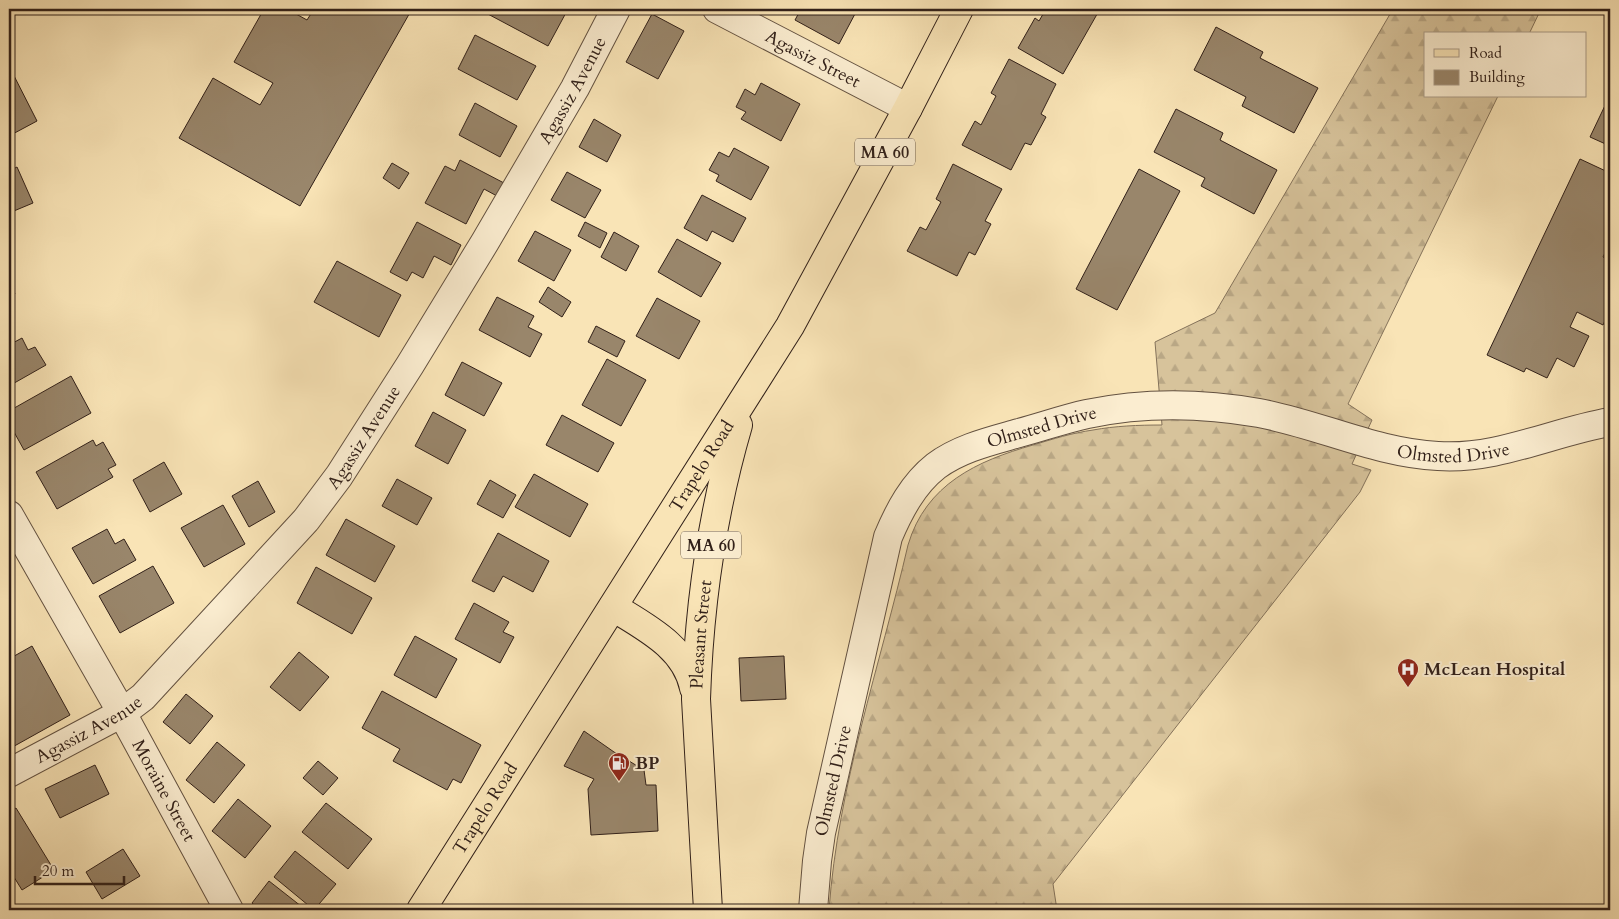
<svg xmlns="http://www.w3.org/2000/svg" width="1619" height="919" font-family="Cardo,serif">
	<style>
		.forest { fill: url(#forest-firs); stroke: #84725a }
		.building { fill: #99866b; stroke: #312019 }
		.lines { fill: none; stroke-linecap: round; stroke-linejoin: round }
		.street-casing { stroke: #635140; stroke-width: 30 }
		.primary-casing { stroke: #312019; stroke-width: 30 }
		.street { stroke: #fbedd0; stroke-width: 28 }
		.primary { stroke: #f9e4b6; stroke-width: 28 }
		.labels { text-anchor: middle; stroke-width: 4; stroke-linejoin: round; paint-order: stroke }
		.shield { fill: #fbedd0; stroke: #6e5e50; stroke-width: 1 }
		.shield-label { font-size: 16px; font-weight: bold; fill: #312019 }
		.street-label { font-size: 18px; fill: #312019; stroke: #fbedd0 }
		.poi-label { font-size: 18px; font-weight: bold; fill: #312019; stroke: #fbedd0; text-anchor: start }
	</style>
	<defs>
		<pattern id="forest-firs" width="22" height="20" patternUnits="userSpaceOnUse" patternTransform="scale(1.25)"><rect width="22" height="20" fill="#d7c39b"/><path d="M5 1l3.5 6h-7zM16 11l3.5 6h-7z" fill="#b9a785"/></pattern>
	</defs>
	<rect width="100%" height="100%" fill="#f9e4b6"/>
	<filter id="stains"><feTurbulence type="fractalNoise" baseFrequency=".004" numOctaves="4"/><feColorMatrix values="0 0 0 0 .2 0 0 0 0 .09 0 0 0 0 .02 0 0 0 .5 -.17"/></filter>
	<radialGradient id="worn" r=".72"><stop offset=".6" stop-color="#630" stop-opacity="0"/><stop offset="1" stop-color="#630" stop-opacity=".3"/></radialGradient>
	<path class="forest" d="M1393,9H1541L1529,34H1425V96H1498L1348,404L1372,420L1352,464L1371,470L1360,492L1053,884L1057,910H829C838,785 880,666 908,545C926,484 977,461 1033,445C1053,439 1072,433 1093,430C1115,426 1138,425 1162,425L1155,342L1215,313Z"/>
	<g class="building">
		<path d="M264,9H287L307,20L314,9H412L300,206L179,138L213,78L260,105L273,83L234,62Z"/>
		<path d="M488,9H568L548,46L486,13Z"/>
		<path d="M801,9H850L856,12L839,44L795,20Z"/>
		<path d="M1046,9H1100L1063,74L1018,48L1035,18L1039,21Z"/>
		<path d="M652,14L684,31L658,79L626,62Z"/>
		<path d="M1216,27L1263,52L1260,58L1318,88L1294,133L1242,106L1246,97L1194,70Z"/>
		<path d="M475,35L536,66L517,100L458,69Z"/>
		<path d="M1009,59L1056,84L1041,114L1046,117L1031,145L1025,143L1011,170L962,145L975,121L981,125L996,96L991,93Z"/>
		<path d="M9,66L37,121L9,136Z"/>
		<path d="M761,83L800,104L781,141L741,119L746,112L736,107L745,89L755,95Z"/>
		<path d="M1610,95V146L1590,137Z"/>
		<path d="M475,103L517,126L500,157L459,135Z"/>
		<path d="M1176,109L1223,133L1220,140L1277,170L1254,214L1201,186L1205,178L1154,152Z"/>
		<path d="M594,119L621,135L607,162L579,147Z"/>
		<path d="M734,148L769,167L751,200L716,181L719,175L709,170L719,152L729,157Z"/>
		<path d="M1580,159L1610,173V243L1603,257L1610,261V310L1603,325L1577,312L1570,327L1589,336L1574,367L1557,358L1547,378L1526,368L1524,372L1487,355Z"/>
		<path d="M460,160L504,183L497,196L484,189L466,224L425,203L445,166L455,171Z"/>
		<path d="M392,163L409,173L399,189L383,178Z"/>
		<path d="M953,164L1002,189L985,221L991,224L975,255L969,252L957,276L907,251L920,227L926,230L941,202L936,199Z"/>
		<path d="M17,167L33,203L9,213V171Z"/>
		<path d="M1139,169L1180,191L1117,310L1076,289Z"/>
		<path d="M567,172L601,190L585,218L551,200Z"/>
		<path d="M702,195L746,218L733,242L712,231L707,241L684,228Z"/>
		<path d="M417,222L461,245L451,265L434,256L423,278L412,272L407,281L390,272Z"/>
		<path d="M585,222L607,233L600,248L578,236Z"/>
		<path d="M535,231L571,250L554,281L518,261Z"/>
		<path d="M614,232L639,246L626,271L601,257Z"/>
		<path d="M677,239L721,263L701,297L658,272Z"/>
		<path d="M337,261L401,295L379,337L314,302Z"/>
		<path d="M9,283L15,294L9,298Z"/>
		<path d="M548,287L571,302L562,317L539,302Z"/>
		<path d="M497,297L534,316L528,327L542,334L530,357L479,330Z"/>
		<path d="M657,298L700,321L679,359L636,336Z"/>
		<path d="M596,326L625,341L617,357L588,342Z"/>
		<path d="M22,338L28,350L35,347L46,365L9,386V345Z"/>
		<path d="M607,359L646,380L621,426L582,405Z"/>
		<path d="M462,362L502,383L484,416L445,395Z"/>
		<path d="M71,376L91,413L24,450L9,423V411Z"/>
		<path d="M433,412L466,430L448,464L415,446Z"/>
		<path d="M562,415L614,443L598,472L546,445Z"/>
		<path d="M93,440L96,446L103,442L116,465L108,469L113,477L57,509L36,472Z"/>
		<path d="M164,462L182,494L150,512L133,480Z"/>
		<path d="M534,474L588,504L570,537L515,507Z"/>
		<path d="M397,479L432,498L417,525L382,506Z"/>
		<path d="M490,480L516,495L503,518L477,504Z"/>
		<path d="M258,481L275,512L249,527L232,496Z"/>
		<path d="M223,505L245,544L204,567L181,528Z"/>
		<path d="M346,519L395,546L375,582L326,555Z"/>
		<path d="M107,529L115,544L124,539L136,560L93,584L72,548Z"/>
		<path d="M498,533L549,561L533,592L503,576L494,592L472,581Z"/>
		<path d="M153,566L174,603L120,633L99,596Z"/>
		<path d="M316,567L372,598L352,634L297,603Z"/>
		<path d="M474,603L509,622L503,632L514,637L500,663L455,639Z"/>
		<path d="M415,636L457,659L436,698L394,675Z"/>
		<path d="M32,646L70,715L9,749V659Z"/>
		<path d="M299,652L329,677L300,711L270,687Z"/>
		<path d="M784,656L786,699L741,701L739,658Z"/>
		<path d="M382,691L481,745L461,783L453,779L447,790L393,761L400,749L362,728Z"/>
		<path d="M186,694L213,716L190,744L163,722Z"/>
		<path d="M584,731L614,752L644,770L646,785H656L658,831L591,835L588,789L594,779L564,766Z"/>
		<path d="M217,742L245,765L214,803L186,780Z"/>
		<path d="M318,761L338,778L323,795L303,778Z"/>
		<path d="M95,765L109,794L60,818L45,789Z"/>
		<path d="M238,799L271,826L245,858L212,831Z"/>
		<path d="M326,803L372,839L348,869L302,832Z"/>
		<path d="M16,808L54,870L22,890L9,869V812Z"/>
		<path d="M123,849L140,876L102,899L86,872Z"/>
		<path d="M295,851L336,884L314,910L274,877Z"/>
		<path d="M269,881L306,910H260L252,903Z"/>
	</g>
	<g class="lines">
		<g class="street-casing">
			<g id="street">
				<path id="s1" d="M717,9L908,108"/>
				<path id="s2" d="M9,515L122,713L229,910"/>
				<path id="s3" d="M9,773L122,713L143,697L306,520L339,476L410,365L485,242L575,88L616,9"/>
				<path id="s4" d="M813,910L817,861L821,833L888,537C899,511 913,484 936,466C960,448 991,441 1019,433C1042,427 1064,419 1087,414C1144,402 1202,403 1259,413C1319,424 1376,453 1438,456C1498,460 1552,432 1610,422"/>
			</g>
		</g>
		<g class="primary-casing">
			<g id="primary">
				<path d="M613,607C645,627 686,647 694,688"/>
				<path id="s5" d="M421,910L790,326L908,108L959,9"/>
				<path id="s6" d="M708,910L696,699C699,606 712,514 738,425"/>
			</g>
		</g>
		<use href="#street" class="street"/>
		<use href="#primary" class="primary"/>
	</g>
	<defs>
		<g id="hospital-pin" transform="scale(1.125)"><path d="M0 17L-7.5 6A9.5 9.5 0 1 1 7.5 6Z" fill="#8f2418" stroke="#fbedd0"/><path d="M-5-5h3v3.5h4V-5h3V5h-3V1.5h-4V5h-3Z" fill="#fff"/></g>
		<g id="fuel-pin" transform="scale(1.125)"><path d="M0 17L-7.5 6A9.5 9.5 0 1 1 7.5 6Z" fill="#8f2418" stroke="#fbedd0"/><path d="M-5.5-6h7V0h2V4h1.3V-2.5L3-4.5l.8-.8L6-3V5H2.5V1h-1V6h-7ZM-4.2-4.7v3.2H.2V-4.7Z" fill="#fff"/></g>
	</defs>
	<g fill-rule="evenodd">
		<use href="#hospital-pin" x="1408" y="669"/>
		<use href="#fuel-pin" x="619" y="763"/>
	</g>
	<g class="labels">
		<g class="shield">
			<rect x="855" y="138.5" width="60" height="27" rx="4"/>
			<rect x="681" y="531.5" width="60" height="27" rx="4"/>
		</g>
		<g class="shield-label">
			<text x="885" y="158">MA 60</text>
			<text x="711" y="551">MA 60</text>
		</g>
		<g class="street-label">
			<text dy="6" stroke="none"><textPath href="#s1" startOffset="108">Agassiz Street</textPath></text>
			<text dy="6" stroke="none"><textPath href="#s3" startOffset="901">Agassiz Avenue</textPath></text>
			<text dy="6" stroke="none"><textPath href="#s4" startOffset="581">Olmsted Drive</textPath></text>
			<text dy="6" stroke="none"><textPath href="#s3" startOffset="496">Agassiz Avenue</textPath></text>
			<text dy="6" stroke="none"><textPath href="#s4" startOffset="1001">Olmsted Drive</textPath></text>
			<text dy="6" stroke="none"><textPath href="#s5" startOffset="525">Trapelo Road</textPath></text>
			<text dy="6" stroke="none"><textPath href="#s6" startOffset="276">Pleasant Street</textPath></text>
			<text dy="6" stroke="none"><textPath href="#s3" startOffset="91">Agassiz Avenue</textPath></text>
			<text dy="6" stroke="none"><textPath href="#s4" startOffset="131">Olmsted Drive</textPath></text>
			<text dy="6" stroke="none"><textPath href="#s2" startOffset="316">Moraine Street</textPath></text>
			<text dy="6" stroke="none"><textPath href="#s5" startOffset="120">Trapelo Road</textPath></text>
		</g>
		<g class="poi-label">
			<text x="1424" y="675">McLean Hospital</text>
			<text x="635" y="769">BP</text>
		</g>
	</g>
	<rect width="1619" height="919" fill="none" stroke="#f9e4b6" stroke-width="30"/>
	<rect x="10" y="10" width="1599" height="899" fill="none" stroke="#312019" stroke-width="2.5"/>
	<rect x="15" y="15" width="1589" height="889" fill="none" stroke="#312019"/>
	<rect x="1424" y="32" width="162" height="65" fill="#fbedd0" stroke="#aa9b87"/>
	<rect x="1434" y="49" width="25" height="8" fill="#f9e4b6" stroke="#aa9b87"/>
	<text x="1469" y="58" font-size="15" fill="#312019">Road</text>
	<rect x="1434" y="70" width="25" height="15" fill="#99866b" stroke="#aa9b87"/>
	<text x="1469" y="82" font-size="15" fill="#312019">Building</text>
	<path d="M35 876v8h89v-8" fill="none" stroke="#312019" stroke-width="2.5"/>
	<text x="42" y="876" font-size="15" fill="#312019" stroke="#fbedd0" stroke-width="4" paint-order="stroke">20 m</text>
	<rect width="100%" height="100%" filter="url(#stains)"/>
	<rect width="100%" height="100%" fill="url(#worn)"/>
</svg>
